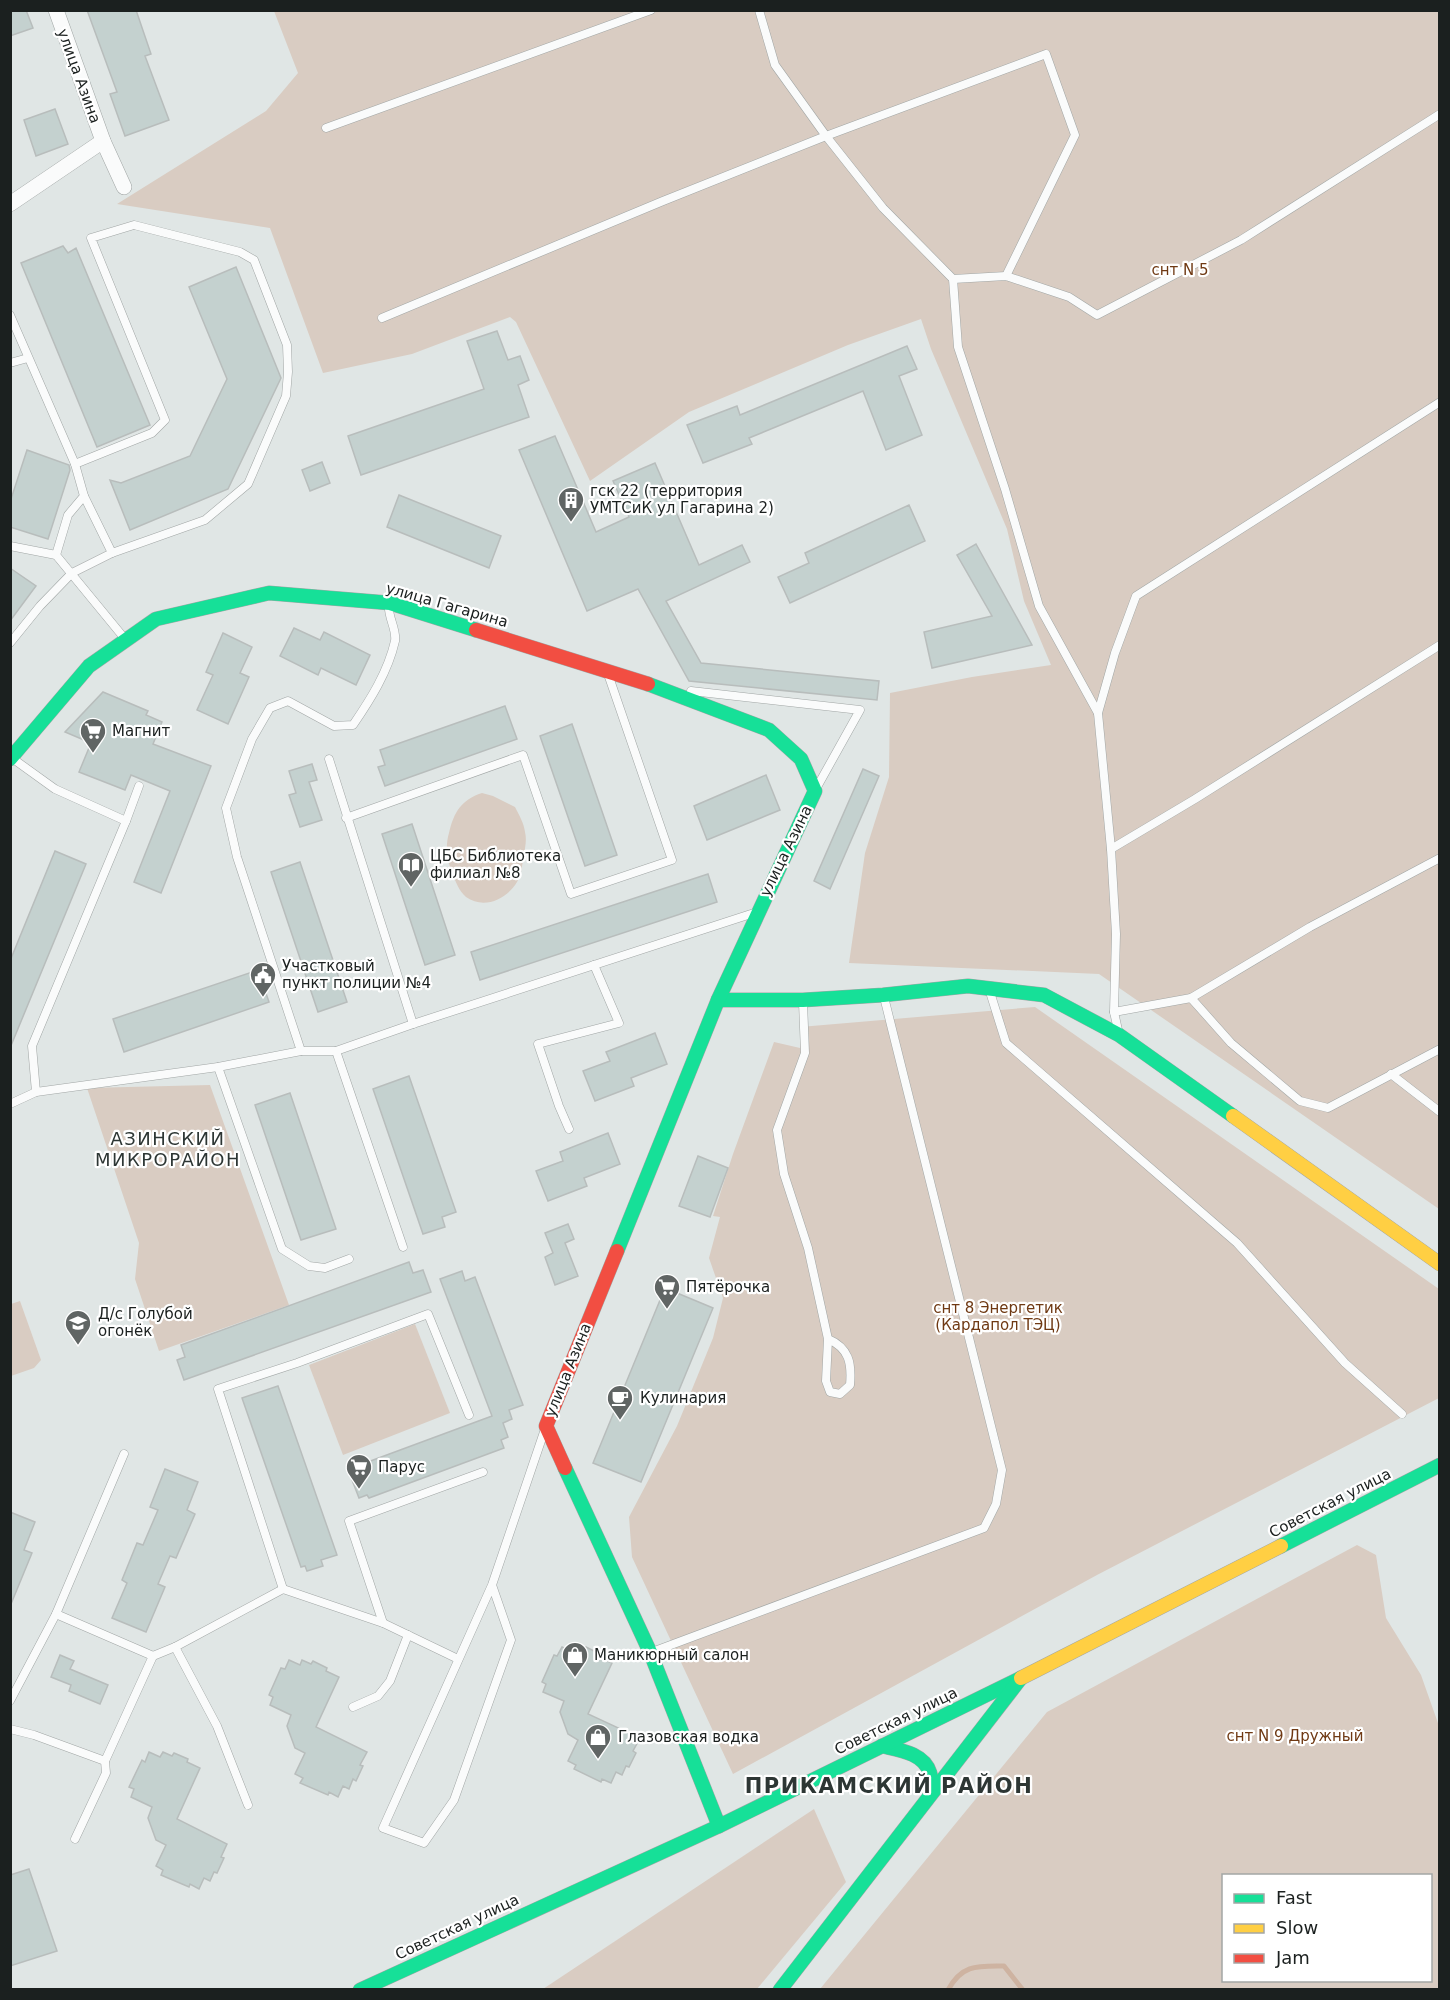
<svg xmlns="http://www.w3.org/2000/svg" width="1450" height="2000" font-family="'DejaVu Sans',sans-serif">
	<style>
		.green { fill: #d9ccc2; fill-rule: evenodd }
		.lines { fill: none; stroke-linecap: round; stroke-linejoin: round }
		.stream { stroke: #ceb3a1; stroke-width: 5 }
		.building { fill: #c4d1cf; stroke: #b8bdbc; stroke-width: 1.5 }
		.lane-casing { stroke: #a1a6a5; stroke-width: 9 }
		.street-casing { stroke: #a1a6a5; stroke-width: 16 }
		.fast-casing { stroke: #a1a6a5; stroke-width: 15 }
		.slow-casing { stroke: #a1a6a5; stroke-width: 15 }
		.jam-casing { stroke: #a1a6a5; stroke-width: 15 }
		.lane { stroke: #fafbfb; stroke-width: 8 }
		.street { stroke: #fafbfb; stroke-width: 15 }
		.fast { stroke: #16e098; stroke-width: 14 }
		.slow { stroke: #ffcf43; stroke-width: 14 }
		.jam { stroke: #f24e42; stroke-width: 14 }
		.labels { text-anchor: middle; stroke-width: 4.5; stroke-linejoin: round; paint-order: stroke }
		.street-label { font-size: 15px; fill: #1b201f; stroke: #fff }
		.park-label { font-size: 15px; fill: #6f3913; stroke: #fff }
		.poi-label { font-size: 15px; fill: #1b201f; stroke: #fff; text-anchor: start }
		.quarter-label { font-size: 18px; letter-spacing: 1.5px; fill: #2d3634; stroke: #fff }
		.district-label { font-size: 21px; font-weight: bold; letter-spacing: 1.5px; fill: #2d3634; stroke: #fff }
	</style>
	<rect width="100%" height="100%" fill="#e0e6e5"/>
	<g class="green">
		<path d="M274,11H1439V1209L1099,974L849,963L865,853L889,777L890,693L972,677L1051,665L1024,601L1007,529L931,349L921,319L848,345L689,412L590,481L516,322L510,317L412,354L323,373L270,228L117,204L266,111L298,73Z"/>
		<path d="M482,793L493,796L515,807C519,815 524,823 525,832C527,840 525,847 524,855C522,863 522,875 517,882C507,899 484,910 466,897C459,891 456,882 452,873C447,860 445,846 449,833C454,812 461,800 482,793Z"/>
		<path d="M1035,1007L1439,1289V1398L1097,1575L733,1774L632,1557L629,1517L677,1426L713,1338L723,1298L709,1258L720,1217L713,1216L733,1154L774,1042L800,1048V1027Z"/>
		<path d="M210,1085L289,1305L159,1351L135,1279L139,1243L87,1088Z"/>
		<path d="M20,1301L41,1360L34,1368L11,1376V1304Z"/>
		<path d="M415,1324L450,1413L343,1455L309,1365Z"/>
		<path d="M1357,1545L1376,1555L1386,1618L1421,1675L1439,1726V1989H820L1047,1712ZM1224,1876H1430V1980H1224Z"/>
		<path d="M814,1809L846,1882L757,1989H543Z"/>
	</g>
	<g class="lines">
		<path class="stream" d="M948,1990C962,1964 978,1966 1004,1966L1023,1990"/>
	</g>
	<g class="building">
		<path d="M10,10H26L33,28L10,36Z"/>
		<path d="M87,10H136L151,54L145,56L169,120L125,136L110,94L117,92Z"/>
		<path d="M55,109L68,144L36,156L24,120Z"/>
		<path d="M63,246L68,253L76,248L150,425L97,447L21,263Z"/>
		<path d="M236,267L281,378L228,489L130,530L110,480L121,483L190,456L227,379L189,287Z"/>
		<path d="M497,331L508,360L520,356L529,380L518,385L529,417L361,475L348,436L484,389L467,341Z"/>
		<path d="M907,346L917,369L899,376L922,435L886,450L863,391L749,438L752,444L703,463L687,425L737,406L740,415Z"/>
		<path d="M555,436L596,532L629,517L613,481L655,463L699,565L742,545L750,562L666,601L701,663L879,681L877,700L689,681L638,589L587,611L519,450Z"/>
		<path d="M27,450L69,465L70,470L48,539L10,527V502Z"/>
		<path d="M322,462L330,483L310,491L302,470Z"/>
		<path d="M399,495L501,536L489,568L387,527Z"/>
		<path d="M909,505L925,541L790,603L778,577L809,563L805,553Z"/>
		<path d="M976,544L1032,645L932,668L924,632L992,616L957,555Z"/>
		<path d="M10,568L36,586L10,621Z"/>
		<path d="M294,628L320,640L324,632L370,655L356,685L321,668L318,675L280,656Z"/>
		<path d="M223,633L252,647L240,673L249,677L228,724L197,710L213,675L206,672Z"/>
		<path d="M103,692L148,711L146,715L162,722L153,744L211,766L161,893L134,882L170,791L131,775L125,790L79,772L91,743L65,732Z"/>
		<path d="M505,706L517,739L385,786L378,767L385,765L380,750Z"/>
		<path d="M572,724L617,855L585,866L540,736Z"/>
		<path d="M312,764L317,780L309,782L322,820L300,827L289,795L296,793L289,771Z"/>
		<path d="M863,769L879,776L830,889L814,881Z"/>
		<path d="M766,775L780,810L707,840L694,806Z"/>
		<path d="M412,824L455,955L425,965L382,834Z"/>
		<path d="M55,851L86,864L10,1048V961Z"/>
		<path d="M300,862L347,1002L318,1012L271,872Z"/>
		<path d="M708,874L717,902L480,980L471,952Z"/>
		<path d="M258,970L269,1002L124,1052L113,1019Z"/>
		<path d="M655,1033L667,1064L631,1078L634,1086L595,1101L583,1071L610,1061L606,1052Z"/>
		<path d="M409,1076L456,1212L442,1217L445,1227L423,1234L373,1089Z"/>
		<path d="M290,1093L336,1229L301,1240L255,1105Z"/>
		<path d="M608,1133L620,1164L584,1178L587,1186L548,1201L536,1171L563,1161L560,1152Z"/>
		<path d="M698,1156L728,1168L710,1217L679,1206Z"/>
		<path d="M568,1224L574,1239L565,1243L578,1276L555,1285L545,1257L553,1253L545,1233Z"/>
		<path d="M409,1262L413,1273L423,1270L431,1292L184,1380L177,1360L185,1357L181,1345Z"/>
		<path d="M462,1271L465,1281L475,1277L523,1405L509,1410L512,1419L503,1423L508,1437L501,1440L504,1448L369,1498L367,1495L359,1498L352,1480L361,1476L357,1466L492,1416L440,1279Z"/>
		<path d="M665,1288L713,1308L641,1482L593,1463Z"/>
		<path d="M278,1386L337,1555L321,1560L323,1566L307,1571L305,1566L301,1567L242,1398Z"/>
		<path d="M165,1469L198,1482L187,1510L195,1514L176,1558L170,1556L158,1584L165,1587L146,1632L112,1618L127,1583L122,1580L137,1543L143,1545L158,1510L150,1507Z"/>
		<path d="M10,1512L35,1522L24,1550L32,1553L11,1604Z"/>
		<path d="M575,1646L584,1650L586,1647L600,1654L599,1657L612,1663L588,1714L640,1738L633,1751L636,1753L629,1767L626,1766L622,1775L616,1772L611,1783L602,1779L601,1782L574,1769L576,1765L568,1761L578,1740L568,1734L560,1712L564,1701L543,1692L546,1684L542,1682L554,1655L557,1656L562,1647L573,1652Z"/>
		<path d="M60,1655L74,1661L70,1669L108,1685L100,1704L69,1691L71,1685L51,1677Z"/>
		<path d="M289,1660L300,1665L302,1660L311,1664L313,1661L327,1668L326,1671L339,1677L316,1727L367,1752L360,1765L363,1766L356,1781L353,1779L349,1789L343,1786L338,1797L329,1792L328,1795L300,1783L303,1778L295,1774L305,1753L295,1748L287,1726L291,1715L270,1705L273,1697L269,1695L281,1668L285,1669Z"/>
		<path d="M149,1752L160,1757L163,1752L172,1756L174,1753L188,1759L187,1762L200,1768L177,1819L227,1844L221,1857L224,1858L217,1873L214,1872L210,1881L204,1878L199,1889L190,1884L189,1887L161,1875L163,1870L156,1866L166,1845L156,1840L148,1818L152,1807L131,1797L134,1789L129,1787L142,1760L145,1762Z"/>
		<path d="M29,1869L57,1951L10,1966V1875Z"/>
	</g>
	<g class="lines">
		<g class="lane-casing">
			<g id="lane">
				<path d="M759,10L775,65L826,136L883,208L953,279L958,347L1005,489L1039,606L1098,713"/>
				<path d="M326,128L651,10"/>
				<path d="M953,279L1006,276L1069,297L1097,315L1241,240L1440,114"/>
				<path d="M10,315L75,464L84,496L68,515L56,555L125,639"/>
				<path d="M382,318L663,201L826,136L1046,54L1075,135L1006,276"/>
				<path d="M10,363L28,358"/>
				<path d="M75,464L152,433L165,420L91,238L134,225L240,252L254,260L287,345L288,372L286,396L248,484L205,520L112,553"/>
				<path d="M10,546L56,555"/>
				<path d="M10,643L40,606L72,573L112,553L84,496"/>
				<path d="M691,691L860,710L817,787"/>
				<path d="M12,758L55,789L126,821L32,1046L36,1092"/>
				<path d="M346,818L523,755L571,894L672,860L608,674"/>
				<path d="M126,821L139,786"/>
				<path d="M1111,849L1195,799L1440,645"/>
				<path d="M990,992L1006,1043L1237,1243L1345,1363L1402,1414"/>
				<path d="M1191,998L1231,1043L1300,1101L1328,1108L1440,1049"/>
				<path d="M803,1002L805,1053L777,1130L784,1174L808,1248L828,1339L826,1381L830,1392L840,1394L850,1385C852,1363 849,1348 828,1339"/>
				<path d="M1114,1012L1191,998L1310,927L1440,858"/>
				<path d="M413,1024L754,913"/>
				<path d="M1118,1030L1114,1012L1116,934L1111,849L1098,713L1115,653L1136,596L1440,402"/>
				<path d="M301,1051H336L413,1024L329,759"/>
				<path d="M336,1051L403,1247"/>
				<path d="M218,1067L282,1249L309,1266L325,1268L349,1259"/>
				<path d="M1391,1074L1440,1112"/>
				<path d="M10,1104L36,1092L218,1067L301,1051L237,857L226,808L252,739L270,708L288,701L334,726L353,725C370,700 388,672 395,641C397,629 387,616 389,604"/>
				<path d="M569,1129L559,1106L538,1044L619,1023L594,965"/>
				<path d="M492,1585L511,1640L454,1800L424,1843L383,1828L492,1585L544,1432"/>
				<path d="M56,1614L153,1656"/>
				<path d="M383,1623L349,1521L483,1472"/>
				<path d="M175,1647L217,1726L248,1805"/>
				<path d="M652,1652L984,1528L996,1504L1002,1470L884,997"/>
				<path d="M458,1659L383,1623L283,1589L218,1389L297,1363L428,1314L469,1415"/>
				<path d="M10,1701L56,1614L124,1454"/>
				<path d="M353,1707L378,1696L390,1681L408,1635"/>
				<path d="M10,1729L34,1735L105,1761"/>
				<path d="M75,1839L106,1773L105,1761L153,1656L175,1647L283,1589"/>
			</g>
		</g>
		<g class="street-casing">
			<g id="street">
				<path d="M56,10L103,141L124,187"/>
				<path d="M10,204L103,141"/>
			</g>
		</g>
		<g class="fast-casing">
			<g id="fast">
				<path d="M10,759L89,666L156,619L269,593L390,603L476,630"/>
				<path d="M718,1000H803L883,995L968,986L1044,995L1119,1035L1233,1116"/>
				<path d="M617,1251L718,1000L815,791L801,759L769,730L648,684"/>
				<path d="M565,1468L650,1652L719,1826"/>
				<path d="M1281,1546L1440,1465"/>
				<path d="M882,1746C899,1750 924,1753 930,1773C932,1779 931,1786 932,1792"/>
				<path d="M360,1990L719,1826L1019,1679"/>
				<path d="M780,1990L1021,1678"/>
			</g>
		</g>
		<g class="slow-casing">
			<g id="slow">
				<path d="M1233,1116L1440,1264"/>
				<path d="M1021,1678L1281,1546"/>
			</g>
		</g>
		<g class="jam-casing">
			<g id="jam">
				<path d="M476,630L648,684"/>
				<path d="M565,1468L546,1426L617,1251"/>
			</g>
		</g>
		<use href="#lane" class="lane"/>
		<use href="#street" class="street"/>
		<use href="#fast" class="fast"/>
		<use href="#slow" class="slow"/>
		<use href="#jam" class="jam"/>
	</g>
	<defs>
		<g id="building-pin" transform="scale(1.35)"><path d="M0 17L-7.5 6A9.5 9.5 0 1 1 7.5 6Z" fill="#606564" stroke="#fff"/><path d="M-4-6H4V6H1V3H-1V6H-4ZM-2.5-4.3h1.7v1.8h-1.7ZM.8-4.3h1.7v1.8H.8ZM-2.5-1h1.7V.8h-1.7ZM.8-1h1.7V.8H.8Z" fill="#fff"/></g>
		<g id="supermarket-pin" transform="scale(1.35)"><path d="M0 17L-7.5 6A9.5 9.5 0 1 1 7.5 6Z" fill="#606564" stroke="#fff"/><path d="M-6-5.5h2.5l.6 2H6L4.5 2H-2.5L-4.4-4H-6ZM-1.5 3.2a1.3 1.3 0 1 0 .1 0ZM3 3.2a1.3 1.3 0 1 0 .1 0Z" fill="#fff"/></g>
		<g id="library-pin" transform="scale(1.35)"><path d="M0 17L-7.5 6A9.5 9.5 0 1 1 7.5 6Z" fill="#606564" stroke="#fff"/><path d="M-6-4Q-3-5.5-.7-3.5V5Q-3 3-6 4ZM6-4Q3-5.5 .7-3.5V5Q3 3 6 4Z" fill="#fff"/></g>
		<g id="civic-pin" transform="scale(1.35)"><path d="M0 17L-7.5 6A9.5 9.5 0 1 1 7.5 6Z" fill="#606564" stroke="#fff"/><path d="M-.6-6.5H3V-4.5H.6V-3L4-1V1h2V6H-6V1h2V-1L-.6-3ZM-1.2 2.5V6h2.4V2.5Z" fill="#fff"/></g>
		<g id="school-pin" transform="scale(1.35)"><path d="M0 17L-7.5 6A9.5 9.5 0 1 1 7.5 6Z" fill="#606564" stroke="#fff"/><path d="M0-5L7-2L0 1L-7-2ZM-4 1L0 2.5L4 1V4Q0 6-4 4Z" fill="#fff"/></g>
		<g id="cafe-pin" transform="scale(1.35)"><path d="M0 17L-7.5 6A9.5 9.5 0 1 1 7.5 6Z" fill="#606564" stroke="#fff"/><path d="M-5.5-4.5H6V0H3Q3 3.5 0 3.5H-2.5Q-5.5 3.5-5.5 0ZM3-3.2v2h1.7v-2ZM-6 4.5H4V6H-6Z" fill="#fff"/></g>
		<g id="shop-pin" transform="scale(1.35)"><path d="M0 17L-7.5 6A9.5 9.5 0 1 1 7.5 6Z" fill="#606564" stroke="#fff"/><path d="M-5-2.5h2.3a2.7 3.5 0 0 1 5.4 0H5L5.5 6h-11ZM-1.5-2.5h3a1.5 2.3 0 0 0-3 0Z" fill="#fff"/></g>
	</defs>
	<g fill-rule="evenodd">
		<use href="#building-pin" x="571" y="500"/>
		<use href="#supermarket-pin" x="93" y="731"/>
		<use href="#library-pin" x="411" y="865"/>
		<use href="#civic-pin" x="263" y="975"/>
		<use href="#supermarket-pin" x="667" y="1287"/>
		<use href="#school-pin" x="78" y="1323"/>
		<use href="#cafe-pin" x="620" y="1398"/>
		<use href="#supermarket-pin" x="359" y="1467"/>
		<use href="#shop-pin" x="575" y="1655"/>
		<use href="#shop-pin" x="598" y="1737"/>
	</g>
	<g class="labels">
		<g class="street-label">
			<text transform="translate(79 76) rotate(70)" y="5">улица Азина</text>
			<text transform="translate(447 605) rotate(16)" y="5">улица Гагарина</text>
			<text transform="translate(786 851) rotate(-64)" y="5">улица Азина</text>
			<text transform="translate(568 1370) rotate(-68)" y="5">улица Азина</text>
			<text transform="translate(1330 1503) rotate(-27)" y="5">Советская улица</text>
			<text transform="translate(896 1721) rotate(-26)" y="5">Советская улица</text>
			<text transform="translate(457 1927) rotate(-25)" y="5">Советская улица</text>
		</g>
		<g class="park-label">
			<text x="1180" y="275">снт N 5</text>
			<text x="998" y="1313">снт 8 Энергетик<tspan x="998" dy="17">(Кардапол ТЭЦ)</tspan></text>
			<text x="1295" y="1741">снт N 9 Дружный</text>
		</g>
		<g class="poi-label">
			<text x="590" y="496">гск 22 (территория<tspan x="590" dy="17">УМТСиК ул Гагарина 2)</tspan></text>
			<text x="112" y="736">Магнит</text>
			<text x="430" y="861">ЦБС Библиотека<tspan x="430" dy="17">филиал №8</tspan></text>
			<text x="282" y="971">Участковый<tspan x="282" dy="17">пункт полиции №4</tspan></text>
			<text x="686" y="1292">Пятёрочка</text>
			<text x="98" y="1319">Д/с Голубой<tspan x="98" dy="17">огонёк</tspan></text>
			<text x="640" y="1403">Кулинария</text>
			<text x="378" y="1472">Парус</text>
			<text x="594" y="1660">Маникюрный салон</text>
			<text x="618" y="1742">Глазовская водка</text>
		</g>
		<g class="quarter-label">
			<text x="168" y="1145">АЗИНСКИЙ<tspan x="168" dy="21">МИКРОРАЙОН</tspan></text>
		</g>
		<g class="district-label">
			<text x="889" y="1793">ПРИКАМСКИЙ РАЙОН</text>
		</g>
	</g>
	<rect width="1450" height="2000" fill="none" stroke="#1b201f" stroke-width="24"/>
	<rect x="1222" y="1874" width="210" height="108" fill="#ffffff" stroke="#a4a6a5" stroke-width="1.5"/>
	<rect x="1234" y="1894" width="30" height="9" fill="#16e098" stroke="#a4a6a5" stroke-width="1.5"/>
	<text x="1276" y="1904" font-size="18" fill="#1b201f">Fast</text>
	<rect x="1234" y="1924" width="30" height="9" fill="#ffcf43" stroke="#a4a6a5" stroke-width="1.5"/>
	<text x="1276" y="1934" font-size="18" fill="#1b201f">Slow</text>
	<rect x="1234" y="1954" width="30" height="9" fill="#f24e42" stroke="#a4a6a5" stroke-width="1.5"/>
	<text x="1276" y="1964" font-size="18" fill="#1b201f">Jam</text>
</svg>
